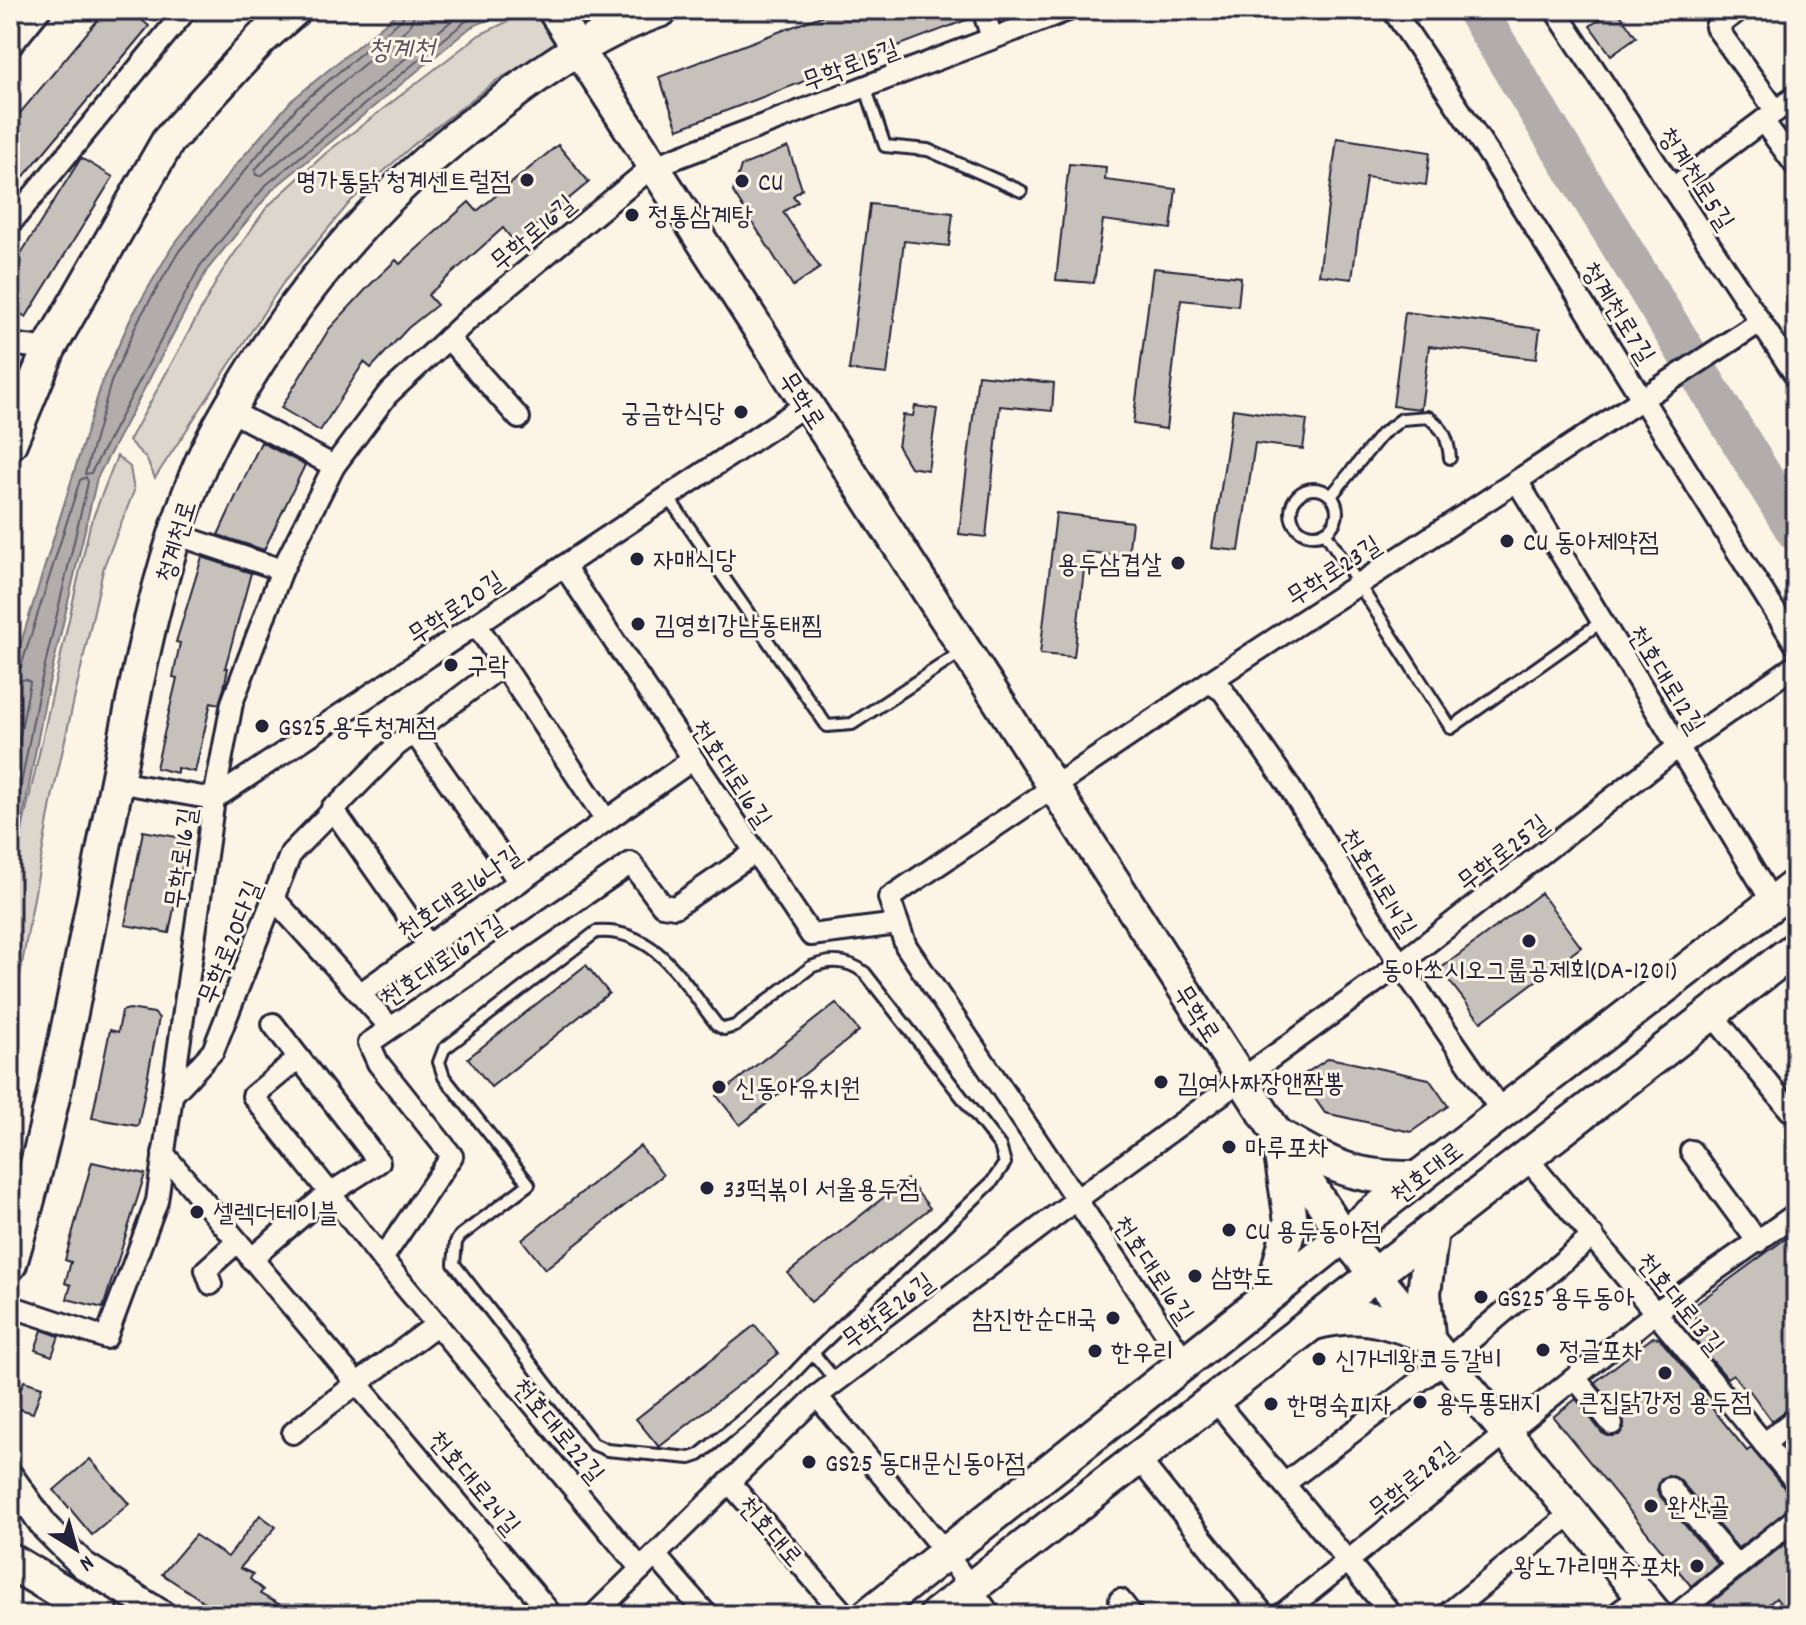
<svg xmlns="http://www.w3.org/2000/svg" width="1806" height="1625" font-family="Dekko,'Poor Story',sans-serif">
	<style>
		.green { fill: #dcd6cc; stroke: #7f7c84; stroke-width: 2 }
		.water { fill: #b2adab; stroke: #78757e; stroke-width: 2 }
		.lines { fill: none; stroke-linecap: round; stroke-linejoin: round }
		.shore { stroke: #5c5a68; stroke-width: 2 }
		.river { stroke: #b2adab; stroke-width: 40 }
		.building { fill: #c6c1bb; stroke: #22223b; stroke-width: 2 }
		.service-casing { stroke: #22223b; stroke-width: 16 }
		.minor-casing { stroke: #22223b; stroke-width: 26 }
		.tertiary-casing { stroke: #22223b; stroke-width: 32 }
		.secondary-casing { stroke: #22223b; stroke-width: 36 }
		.primary-casing { stroke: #22223b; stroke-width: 38 }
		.trunk-casing { stroke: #22223b; stroke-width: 40 }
		.service { stroke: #fcf5e5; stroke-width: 10 }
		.minor { stroke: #fcf5e5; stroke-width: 20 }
		.tertiary { stroke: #fcf5e5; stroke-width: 26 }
		.secondary { stroke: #fcf5e5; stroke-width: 30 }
		.primary { stroke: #fcf5e5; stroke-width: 32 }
		.trunk { stroke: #fcf5e5; stroke-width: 34 }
		.poi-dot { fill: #22223b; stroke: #fcf5e5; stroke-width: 3 }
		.labels { text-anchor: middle; stroke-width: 6; stroke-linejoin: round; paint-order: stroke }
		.street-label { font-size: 26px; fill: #22223b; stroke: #fcf5e5 }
		.poi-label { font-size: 26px; fill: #22223b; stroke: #fcf5e5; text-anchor: start }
		.water-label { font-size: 28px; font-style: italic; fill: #545362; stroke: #fcf5e5 }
	</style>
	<rect width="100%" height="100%" fill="#fcf5e5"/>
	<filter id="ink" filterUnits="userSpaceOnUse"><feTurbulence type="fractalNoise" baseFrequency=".0125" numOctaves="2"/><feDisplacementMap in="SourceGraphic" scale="16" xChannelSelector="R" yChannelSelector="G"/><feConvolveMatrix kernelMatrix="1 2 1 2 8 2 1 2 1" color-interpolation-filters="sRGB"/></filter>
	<g filter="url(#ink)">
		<g class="green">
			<path d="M532,10H623L497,80L413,145L351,201L283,283L155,478L146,458L129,441L221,273L267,207L326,153L479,35Z"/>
			<path d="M117,456L130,467L134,491L104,566L52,798L10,1031V898L24,821L90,525Z"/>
		</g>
		<path class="water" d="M401,10H511L471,27L273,189L207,270L97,478L46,696L10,886V678L103,379L132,316L172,247L235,166L291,101Z"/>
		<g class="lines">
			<g class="shore">
				<path d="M406,10L402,19L297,107L179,251L139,319L111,382L85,474L91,473L200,266L266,185L466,21L490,10"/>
				<path d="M416,10L409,27L304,114L255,170L256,175L261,176L465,10"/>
				<path d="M10,673L21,667L80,480L86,477L88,482L38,695L10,843"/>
				<path d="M10,683L26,679L30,682L10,789"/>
			</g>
			<path class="river" d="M1476,10L1796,531"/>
		</g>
		<g class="building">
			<path d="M106,10H130L149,26L10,193V125Z"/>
			<path d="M837,10H970L972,18L678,129L659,77Z"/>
			<path d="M1613,10H1617L1636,37L1611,55L1590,26Z"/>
			<path d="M1337,138L1430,152L1426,185L1366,177L1352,279L1319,275Z"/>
			<path d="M558,145L589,182L515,243L503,228L428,295L437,305L408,328L371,368L364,362L320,431L281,408L329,329L369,286L396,260L400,264L469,202L477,211Z"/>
			<path d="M788,147L802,189L793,196L798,202L783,212L820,268L793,286L733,192L741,166Z"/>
			<path d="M81,158L113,177L26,317L10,307V271Z"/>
			<path d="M1069,164L1106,167L1105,180L1176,189L1171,229L1103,220L1094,283L1056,280Z"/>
			<path d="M870,204L953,213L949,246L904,241L887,374L849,370Z"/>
			<path d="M1153,268L1241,277L1238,306L1181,300L1166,429L1133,424Z"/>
			<path d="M1405,312L1540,329L1536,359L1429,346L1421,409L1393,406Z"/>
			<path d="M978,375L1054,383L1052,411L1000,406L986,537L959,534Z"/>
			<path d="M915,406L937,409L928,470L910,467L898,447L903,415L913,416Z"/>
			<path d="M1233,409L1307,420L1303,449L1255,443L1239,551L1212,548Z"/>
			<path d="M261,442L305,465L264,550L218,535Z"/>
			<path d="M1056,513L1132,522L1128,556L1086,552L1074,657L1040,654Z"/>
			<path d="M202,557L251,573L225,668H228L224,688L219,704L211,702L195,772L177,768V773L156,768L177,678L173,677L180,643L176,642Z"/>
			<path d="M143,831L188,839L169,933L125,925Z"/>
			<path d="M1541,893L1581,947L1481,1022L1440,969Z"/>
			<path d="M586,965L609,993L491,1087L468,1058Z"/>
			<path d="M836,1003L859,1031L740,1125L717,1096Z"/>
			<path d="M129,1009L154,1013L159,1018L138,1126L92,1118L110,1030L118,1032L122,1011Z"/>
			<path d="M1329,1058L1429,1079L1448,1106L1411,1132L1325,1113L1300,1077Z"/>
			<path d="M640,1146L663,1175L545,1269L522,1240Z"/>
			<path d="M92,1162L145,1174L103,1308L67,1299L71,1285L65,1283L71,1262L65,1260Z"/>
			<path d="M907,1179L930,1208L811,1302L788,1273Z"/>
			<path d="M1796,1231V1403L1772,1421L1750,1391L1747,1393L1733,1374L1727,1378L1693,1338L1696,1304Z"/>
			<path d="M755,1325L778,1354L659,1447L636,1419Z"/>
			<path d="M42,1330L59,1336L52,1356L35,1350Z"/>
			<path d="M1653,1337L1659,1338L1706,1394L1703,1397L1747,1451L1751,1448L1786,1490L1796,1497V1505L1738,1548L1679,1479L1668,1475L1661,1479L1657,1490L1660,1496L1718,1564L1691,1586L1553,1417L1576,1399L1602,1433L1608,1436L1619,1435L1624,1428L1623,1417L1595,1382Z"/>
			<path d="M24,1381L42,1387L33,1413L13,1407Z"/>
			<path d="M90,1459L129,1504L92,1535L54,1490Z"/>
			<path d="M260,1515L276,1527L240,1568L253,1574L250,1579L263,1590L260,1594L299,1615H224L162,1574L195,1535L228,1557Z"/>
			<path d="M1796,1535V1615H1789L1776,1598L1756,1615H1714L1707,1606Z"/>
		</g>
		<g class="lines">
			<g class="service-casing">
				<g id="service">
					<path d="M865,86L885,146L928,150L1021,191"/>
					<circle cx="1314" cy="512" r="23"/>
					<path d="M1331,496L1382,434L1402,419L1428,417C1444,429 1448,438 1450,458"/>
					<path d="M668,497L827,726L852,724L963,651"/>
					<path d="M1325,532L1451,728L1601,622"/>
					<path d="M813,1353L777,1391L699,1455L690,1458L607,1450L593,1444L454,1264L456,1242L460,1236L529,1184L444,1077L439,1062L444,1049L596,932C656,927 684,984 717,1025L724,1029L735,1026L811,967C830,959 849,960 865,973L1000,1146L1005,1163L992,1182L813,1353L836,1381"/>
				</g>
			</g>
			<g class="minor-casing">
				<g id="minor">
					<path d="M983,10L992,38"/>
					<path d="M1393,10L1491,157L1796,645"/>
					<path d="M1555,10L1796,376"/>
					<path d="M1739,10L1716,27L1776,111"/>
					<path d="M10,47L40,10"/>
					<path d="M1763,121L1796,166"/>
					<path d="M1673,188L1796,96"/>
					<path d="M10,224L186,10"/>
					<path d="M448,338L519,418"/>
					<path d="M10,344L49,349"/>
					<path d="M229,410L334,466"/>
					<path d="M1517,481L1773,903"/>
					<path d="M175,534L282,570"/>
					<path d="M564,566L811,935L898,924"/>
					<path d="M476,624L606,820"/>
					<path d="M1209,682L1223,691L1287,783L1400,964L1502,1112"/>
					<path d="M414,732L519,882"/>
					<path d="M117,782L214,799L807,404"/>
					<path d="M332,808L428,945"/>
					<path d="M274,899L390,1027"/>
					<path d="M361,993L692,760"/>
					<path d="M1711,1013L1790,1110L1796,1112"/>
					<path d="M299,1058L253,1096L382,1259L641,1569"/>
					<path d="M172,1095L213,1051L291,853L396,746L503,665"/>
					<path d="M1691,1151L1758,1242"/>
					<path d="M163,1153L552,1615"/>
					<path d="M1526,1157L1796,1482"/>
					<path d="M251,1259L324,1197L379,1162L273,1024"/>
					<path d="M382,1259L452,1156L378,1063L369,1043L631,863L662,905L675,907L754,853"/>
					<path d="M211,1284L206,1270L237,1242"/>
					<path d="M10,1306L106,1338L157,1201L214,799L232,703L282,570L334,466L387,395L472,316L652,167L1068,10"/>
					<path d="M1185,1361L906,946L889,898L1209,682L1760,322"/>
					<path d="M1576,1379L1612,1424"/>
					<path d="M817,1396L946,1553L990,1615"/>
					<path d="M1214,1399L1392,1615"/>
					<path d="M293,1433C340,1394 389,1361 437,1324"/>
					<path d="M1764,1444L1796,1418"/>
					<path d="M1138,1458L1264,1615"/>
					<path d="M729,1482L845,1615"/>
					<path d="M1284,1484L1447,1360L1593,1236"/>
					<path d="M1670,1488L1737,1566"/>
					<path d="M655,1555L707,1615"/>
					<path d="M1120,1600L1132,1615"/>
					<path d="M594,1615L817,1396L1076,1200L1400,964L1678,747L1796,665"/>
					<path d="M1281,1615L1656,1312L1796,1214"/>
					<path d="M1446,1615L1572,1513"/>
					<path d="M1615,1615L1641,1596"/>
					<path d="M1676,1615L1796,1518"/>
				</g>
			</g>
			<g class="tertiary-casing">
				<path id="tertiary" d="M10,1477L46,1528L83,1565L163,1615"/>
			</g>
			<g class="secondary-casing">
				<path id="secondary" d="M553,10L1343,1236L1657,1615"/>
			</g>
			<g class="primary-casing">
				<g id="primary">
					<path d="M10,443L49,349L168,141L261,39L294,10"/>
					<path d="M1278,1135C1332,1166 1354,1179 1418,1178"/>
					<path d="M10,1264C57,1105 85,939 118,776C138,674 158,570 197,473C210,441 228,411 246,381C305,284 375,200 465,130C526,83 587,35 661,10"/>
					<path d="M1272,1292L1291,1221L1278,1135"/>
					<path d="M1314,1323C1361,1311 1384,1320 1428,1336L1424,1293L1432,1230"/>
					<path d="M868,1615L1370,1215L1796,885"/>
					<path d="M936,1615L1796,948"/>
				</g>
			</g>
			<g class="trunk-casing">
				<path id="trunk" d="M10,1561L101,1615"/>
			</g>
			<use href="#service" class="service"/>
			<use href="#minor" class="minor"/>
			<use href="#tertiary" class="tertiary"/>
			<use href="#secondary" class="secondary"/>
			<use href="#primary" class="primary"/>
			<use href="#trunk" class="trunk"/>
		</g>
	</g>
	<g class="poi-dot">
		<circle cx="527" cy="180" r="8"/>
		<circle cx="742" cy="181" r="8"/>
		<circle cx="632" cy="215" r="8"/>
		<circle cx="741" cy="412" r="8"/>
		<circle cx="1507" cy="541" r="8"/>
		<circle cx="637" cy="559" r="8"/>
		<circle cx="1178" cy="563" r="8"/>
		<circle cx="638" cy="624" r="8"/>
		<circle cx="451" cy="665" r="8"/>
		<circle cx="262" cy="726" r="8"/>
		<circle cx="1529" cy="941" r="8"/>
		<circle cx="1161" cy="1082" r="8"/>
		<circle cx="719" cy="1087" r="8"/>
		<circle cx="1229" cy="1147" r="8"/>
		<circle cx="707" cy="1188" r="8"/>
		<circle cx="197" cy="1212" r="8"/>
		<circle cx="1229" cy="1230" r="8"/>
		<circle cx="1195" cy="1276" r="8"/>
		<circle cx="1481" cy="1297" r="8"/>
		<circle cx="1113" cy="1318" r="8"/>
		<circle cx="1543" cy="1350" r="8"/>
		<circle cx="1095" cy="1351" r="8"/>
		<circle cx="1319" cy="1359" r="8"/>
		<circle cx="1665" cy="1373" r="8"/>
		<circle cx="1420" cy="1402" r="8"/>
		<circle cx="1271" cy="1404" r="8"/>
		<circle cx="809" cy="1462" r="8"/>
		<circle cx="1651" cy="1506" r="8"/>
		<circle cx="1697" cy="1566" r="8"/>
	</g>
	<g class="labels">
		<g class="street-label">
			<text transform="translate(850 64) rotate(-21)" y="9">무학로15길</text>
			<text transform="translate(1697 178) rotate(57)" y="9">청계천로5길</text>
			<text transform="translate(532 232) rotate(-40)" y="9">무학로16길</text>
			<text transform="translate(1619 312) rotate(58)" y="9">청계천로7길</text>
			<text transform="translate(803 400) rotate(57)" y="9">무학로</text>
			<text transform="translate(175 541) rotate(-73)" y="9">청계천로</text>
			<text transform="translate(1333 570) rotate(-33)" y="9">무학로23길</text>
			<text transform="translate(455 607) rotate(-34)" y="9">무학로20길</text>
			<text transform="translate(1667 679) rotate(58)" y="9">천호대로12길</text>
			<text transform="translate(732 773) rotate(56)" y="9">천호대로16길</text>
			<text transform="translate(1502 852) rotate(-38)" y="9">무학로25길</text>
			<text transform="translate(180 858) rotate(-82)" y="9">무학로16길</text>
			<text transform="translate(1379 882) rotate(58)" y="9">천호대로14길</text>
			<text transform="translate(459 892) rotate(-35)" y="9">천호대로16나길</text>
			<text transform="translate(229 942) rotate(-68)" y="9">무학로20다길</text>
			<text transform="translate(442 960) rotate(-34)" y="9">천호대로16가길</text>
			<text transform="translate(1198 1013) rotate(57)" y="9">무학로</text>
			<text transform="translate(1426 1172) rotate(-38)" y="9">천호대로</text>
			<text transform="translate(1154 1269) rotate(56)" y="9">천호대로16길</text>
			<text transform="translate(1681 1303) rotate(51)" y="9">천호대로13길</text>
			<text transform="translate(887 1310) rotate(-37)" y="9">무학로26길</text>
			<text transform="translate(559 1430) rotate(50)" y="9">천호대로22길</text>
			<text transform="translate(1412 1479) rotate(-39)" y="9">무학로28길</text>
			<text transform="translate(475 1482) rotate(50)" y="9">천호대로24길</text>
			<text transform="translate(771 1531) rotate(49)" y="9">천호대로</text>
		</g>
		<g class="poi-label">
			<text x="511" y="189" text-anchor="end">명가통닭 청계센트럴점</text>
			<text x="758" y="190">CU</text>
			<text x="648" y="224">정통삼계탕</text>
			<text x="725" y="421" text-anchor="end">궁금한식당</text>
			<text x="1523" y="550">CU 동아제약점</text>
			<text x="653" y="568">자매식당</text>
			<text x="1162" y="572" text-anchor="end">용두삼겹살</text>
			<text x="654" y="633">김영희강남동태찜</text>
			<text x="467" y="674">구락</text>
			<text x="278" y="735">GS25 용두청계점</text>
			<text x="1529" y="978" text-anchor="middle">동아쏘시오그룹공제회(DA-1201)</text>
			<text x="1177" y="1091">김여사짜장앤짬뽕</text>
			<text x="735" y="1096">신동아유치원</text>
			<text x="1245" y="1156">마루포차</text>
			<text x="723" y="1197">33떡볶이 서울용두점</text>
			<text x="213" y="1221">셀렉더테이블</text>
			<text x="1245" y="1239">CU 용두동아점</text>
			<text x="1211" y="1285">삼학도</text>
			<text x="1497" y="1306">GS25 용두동아</text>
			<text x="1097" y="1327" text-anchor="end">참진한순대국</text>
			<text x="1559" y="1359">정글포차</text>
			<text x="1111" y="1360">한우리</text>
			<text x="1335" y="1368">신가네왕코등갈비</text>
			<text x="1665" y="1410" text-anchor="middle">큰집닭강정 용두점</text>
			<text x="1436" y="1411">용두똥돼지</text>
			<text x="1287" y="1413">한명숙피자</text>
			<text x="825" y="1471">GS25 동대문신동아점</text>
			<text x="1667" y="1515">완산골</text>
			<text x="1681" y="1575" text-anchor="end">왕노가리맥주포차</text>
		</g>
		<g class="water-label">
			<text x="401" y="58">청계천</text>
		</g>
	</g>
	<rect width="1806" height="1625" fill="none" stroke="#fcf5e5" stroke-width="40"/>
	<rect x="20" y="20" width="1766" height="1585" fill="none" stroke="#22223b" stroke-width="3" filter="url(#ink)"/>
	<g transform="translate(76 1549) rotate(143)" stroke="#fcf5e5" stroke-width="6" paint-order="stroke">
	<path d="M0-6L14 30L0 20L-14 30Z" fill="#22223b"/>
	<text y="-12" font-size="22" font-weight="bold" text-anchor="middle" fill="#22223b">N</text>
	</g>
</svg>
